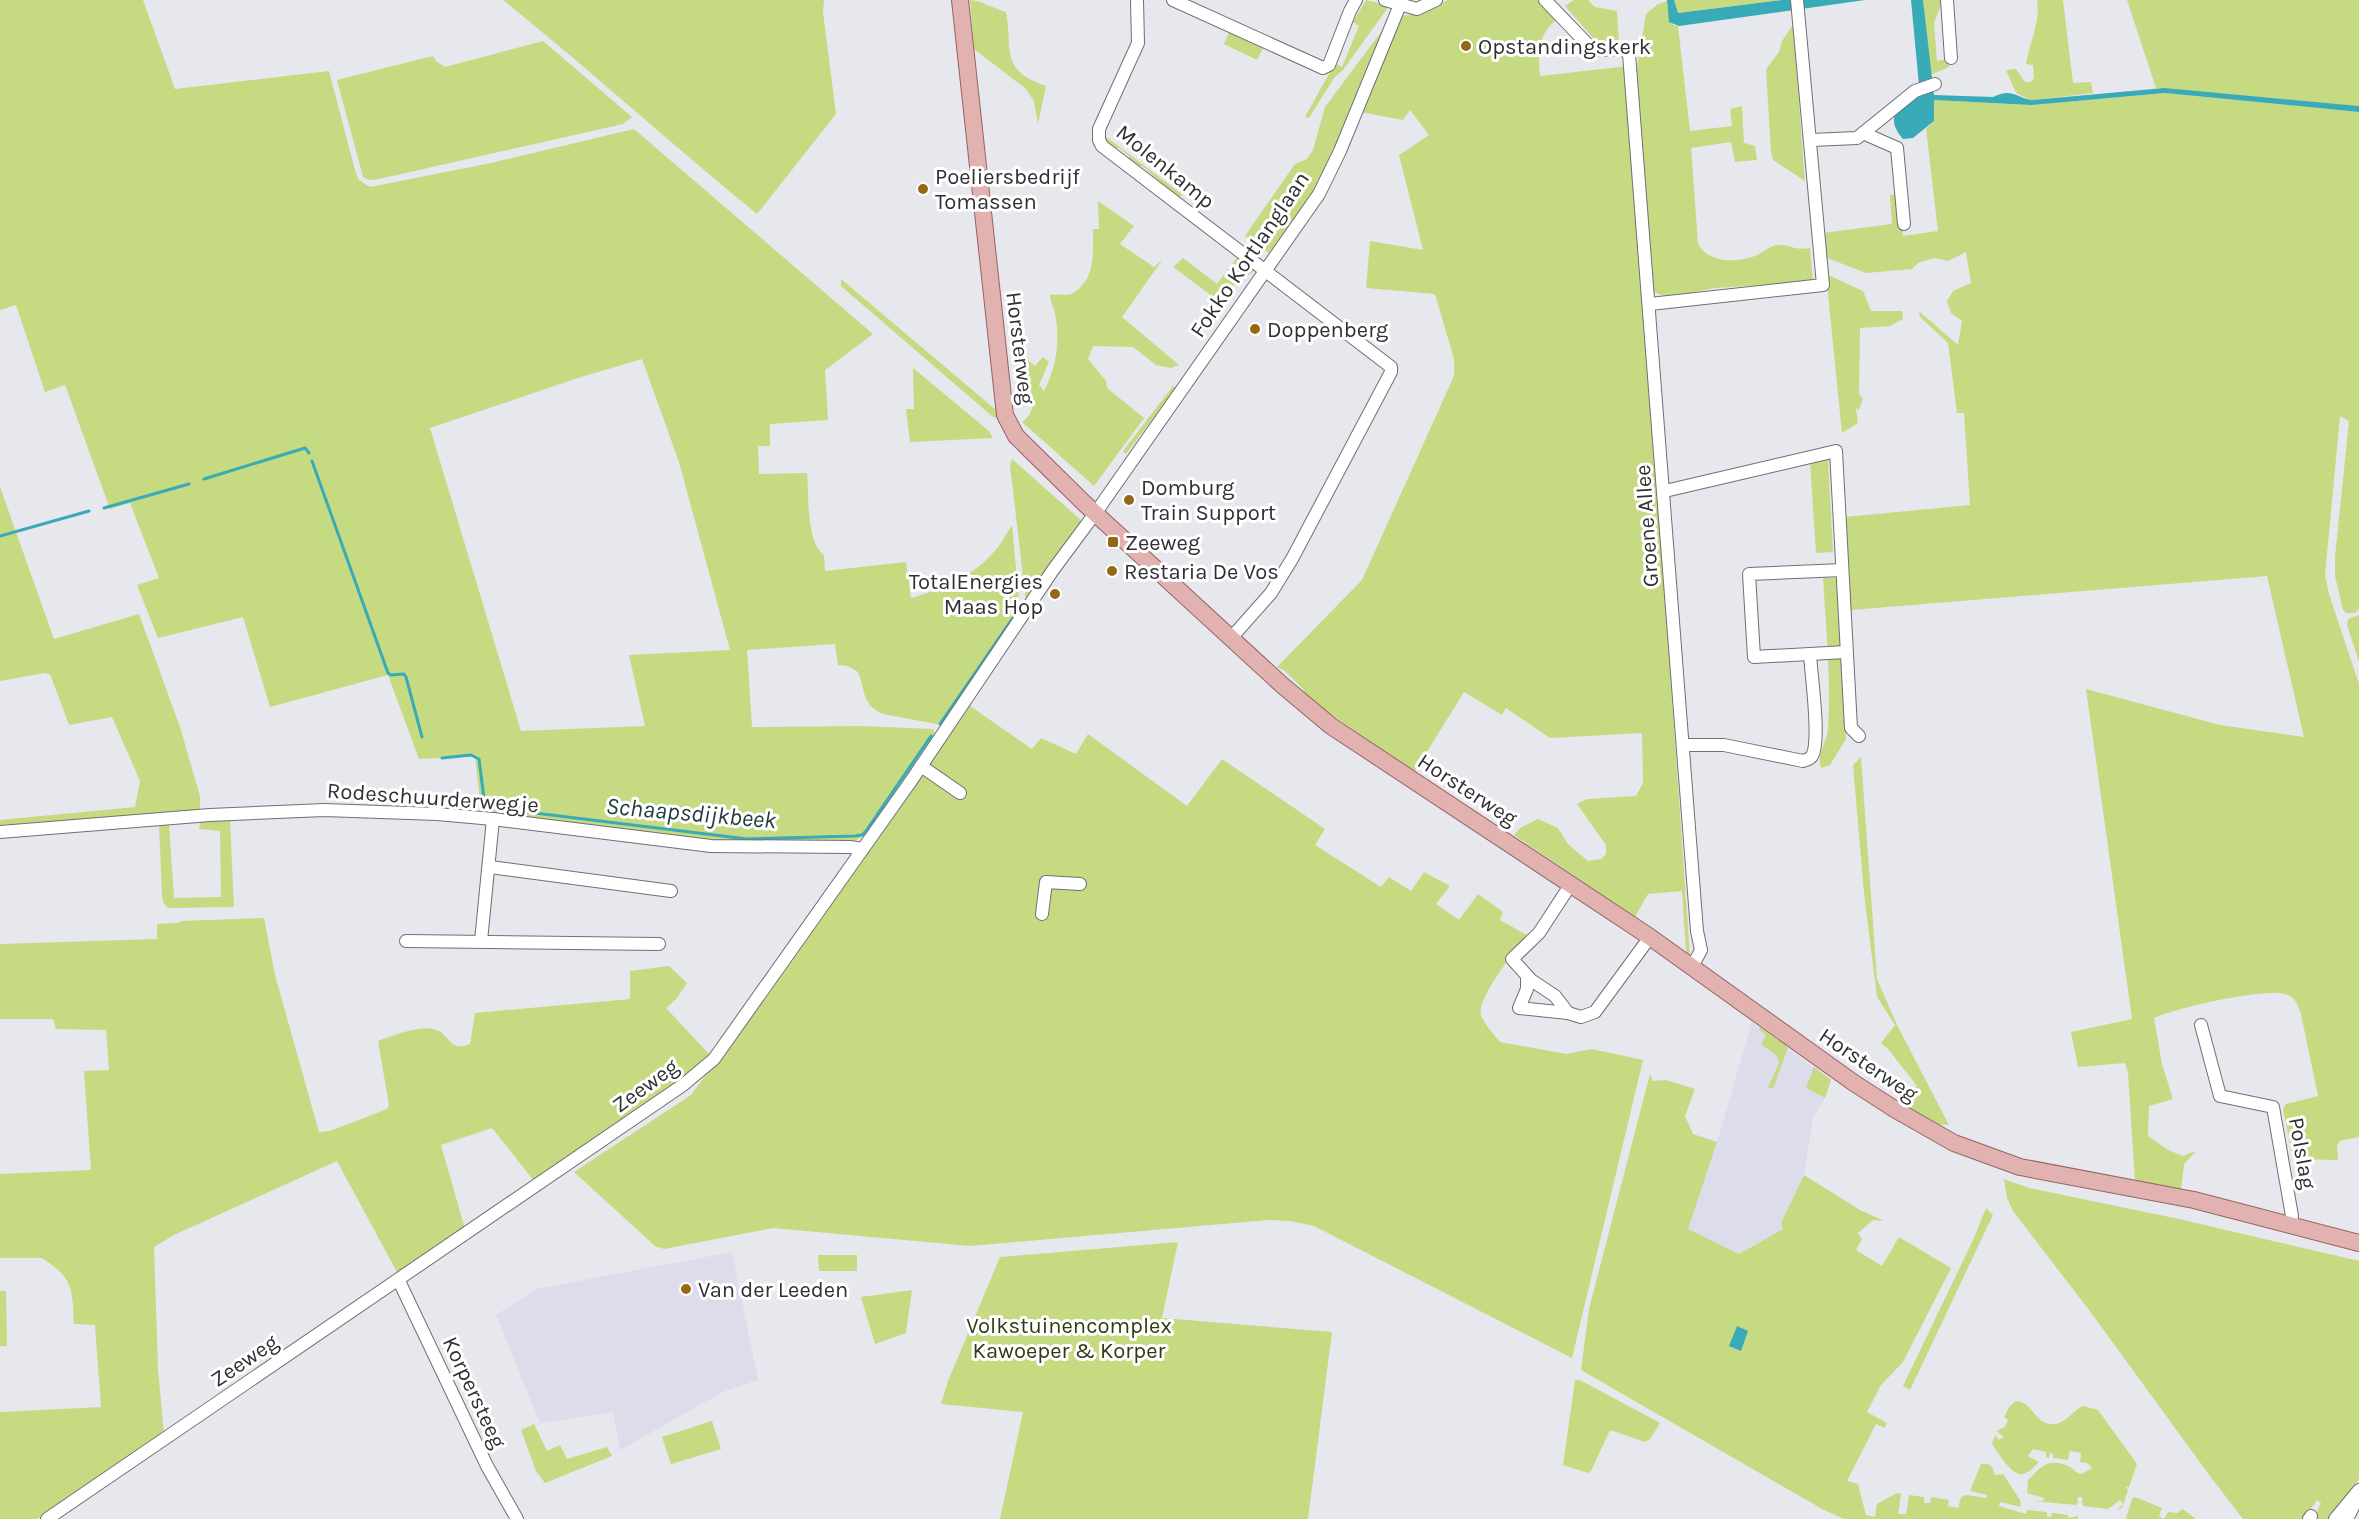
<svg xmlns="http://www.w3.org/2000/svg" width="2359" height="1519" font-family="Karla,sans-serif">
	<style>
		.built { fill: #dcdceb }
		.green { fill: #c6da81; fill-rule: evenodd }
		.water { fill: #38aab8 }
		.lines { fill: none; stroke-linecap: round; stroke-linejoin: round }
		.stream { stroke: #38aab8; stroke-width: 3 }
		.minor-casing { stroke: #6f6f75; stroke-width: 14 }
		.major-casing { stroke: #966362; stroke-width: 18 }
		.minor { stroke: #fff; stroke-width: 12 }
		.major { stroke: #e1b2b0; stroke-width: 16 }
		.poi-dot { fill: #956816; stroke: #fff; stroke-width: 2 }
		.labels { text-anchor: middle; stroke-width: 6; stroke-linejoin: round; paint-order: stroke }
		.poi-label { font-size: 22px; fill: #303033; stroke: #fff; text-anchor: start }
		.street-label { font-size: 22px; fill: #303033; stroke: #fff }
		.park-label { font-size: 22px; fill: #323a11; stroke: #fff }
		.water-label { font-size: 24px; font-style: italic; fill: #233c3f; stroke: #fff }
	</style>
	<rect width="100%" height="100%" fill="#e7e7ee"/>
	<g class="built">
		<path d="M1752,1022L1831,1080L1825,1098L1813,1118L1804,1175L1781,1223L1783,1229L1738,1254L1687,1229L1717,1142Z"/>
		<path d="M732,1252L758,1380L725,1391L620,1450L613,1412L540,1423L496,1315L537,1289Z"/>
	</g>
	<g class="green">
		<path d="M0,0H143L175,89L329,71L356,174L359,180L370,187L491,163L634,129L873,334L825,370L828,420L770,424V446H758L759,474L807,473C809,494 806,543 824,555L825,571L906,562L911,598C940,590 972,577 993,553C1001,545 1006,534 1012,525L1020,611L942,725L883,714C861,704 866,691 858,672L848,666L838,665L835,644L747,650L752,727L860,726L933,729L936,735L869,833L853,842L750,844L658,835L481,811L475,756L419,759L388,675L270,707L243,617L158,638L137,585L159,578L130,503L110,509L65,385L45,392L16,305L0,310ZM642,359L679,462L730,650L629,655L645,726L521,731L430,428L578,378Z"/>
		<path d="M503,0H824L823,12L836,114L757,214C671,144 589,69 503,0Z"/>
		<path d="M970,0C980,0 995,9 1006,12C1013,50 999,70 1046,86L1038,124L1034,101L1025,88L974,49Z"/>
		<path d="M1366,0L1389,6L1343,70L1334,78L1309,118L1305,117L1335,63L1342,67L1359,26L1353,22Z"/>
		<path d="M1448,0H1537L1558,18C1537,36 1538,51 1540,76L1628,66L1690,957L1686,953L1682,891L1648,894L1635,917L1514,835L1520,828L1538,819L1558,828L1568,844L1588,861L1601,859L1606,854V845L1577,804L1587,799L1636,796L1643,783L1642,733L1550,738L1506,708L1502,715L1464,692L1415,771C1378,746 1339,722 1304,694V690L1285,671L1277,667L1362,580L1454,376V359L1435,294L1366,288L1370,241L1423,250L1399,155L1429,135L1410,110L1403,120L1360,112L1385,50L1402,16L1423,12Z"/>
		<path d="M1574,0H1588L1595,7L1617,11L1619,44L1595,40L1565,6Z"/>
		<path d="M1674,0H1782L1678,13Z"/>
		<path d="M1923,0H1943L1934,23L1937,61L1948,59L1949,67L1930,75Z"/>
		<path d="M2037,0H2063L2073,83L2091,82L2093,93L2031,100L2016,93L2006,70L2016,69L2025,82H2031L2034,78L2033,65L2026,64C2029,44 2041,21 2037,0Z"/>
		<path d="M2127,0H2359V106L2156,88Z"/>
		<path d="M1667,1L1668,13L1673,25L1678,26L1690,131L1732,126L1730,109L1742,106L1744,143L1755,146L1757,160L1735,162L1731,142L1691,148L1698,243C1707,264 1739,263 1757,255C1763,252 1771,245 1778,245C1789,244 1796,251 1810,248L1813,282L1715,288L1668,297L1650,291L1637,67L1646,14L1658,4Z"/>
		<path d="M1387,24L1334,156L1310,196L1269,253L1245,236L1295,164L1307,159L1313,150L1325,107Z"/>
		<path d="M1793,25L1805,181L1773,160L1771,152L1766,69L1779,52L1782,41Z"/>
		<path d="M1231,28L1265,44L1257,60L1224,44Z"/>
		<path d="M543,41L632,117L623,124L379,179L369,180L363,177L337,80L433,56L436,61L445,67Z"/>
		<path d="M2165,93L2359,112V609L2355,613H2346L2343,610L2335,576V557L2349,421L2340,416L2325,575L2329,594L2359,684V1137L2340,1141L2337,1146L2338,1160L2293,1159L2283,1109L2286,1104L2318,1096L2301,1014C2298,1006 2296,998 2288,995C2269,986 2175,1008 2154,1018L2162,1064L2173,1099L2149,1106L2148,1136L2168,1150L2183,1156L2196,1151L2184,1164L2181,1191L2135,1181L2128,1073L2125,1063L2078,1067L2071,1032L2132,1019L2086,689L2220,725L2304,737L2267,576L1851,610L1845,517L1970,505L1964,413H1957L1948,343L1920,317L1919,311L1958,345L1962,321L1951,313L1947,301L1953,291L1971,283L1966,252L1948,261L1934,258L1918,263L1912,269L1866,273L1825,257L1823,233L1892,224L1890,195L1899,194L1903,236L1938,231L1926,129L1934,121V100L2031,105Z"/>
		<path d="M1105,136L1183,195L1178,197C1164,187 1155,176 1142,166H1137L1130,162L1129,156L1119,148L1115,149L1105,140Z"/>
		<path d="M1098,201L1134,226L1120,244L1154,267L1163,259L1122,317L1179,365L1171,368L1156,365L1133,347L1093,346L1088,359L1106,381L1107,388L1144,418L1094,486L1022,422C1046,406 1024,372 1013,355L1015,349L1029,358L1028,360L1035,366L1043,357L1049,362L1039,385L1044,391C1057,366 1060,341 1055,313C1054,307 1050,302 1050,295C1057,293 1065,297 1073,293C1096,280 1093,251 1093,229H1099Z"/>
		<path d="M1238,256L1257,269L1227,290L1220,302L1173,267L1183,258L1217,284Z"/>
		<path d="M1826,274L1863,291L1871,311H1902L1903,319L1890,326L1860,328L1859,394L1863,399L1859,410L1856,408L1858,423L1842,433Z"/>
		<path d="M841,279L996,410L997,417H993L841,286Z"/>
		<path d="M913,368L989,431L993,438L910,442L906,409H914Z"/>
		<path d="M1173,386L1176,388L1126,454L1123,451Z"/>
		<path d="M1012,459L1082,521L1026,602L1010,465Z"/>
		<path d="M1825,459H1828L1833,552L1816,553L1810,462Z"/>
		<path d="M0,487L54,639L139,614L180,727L200,796V810L0,827V820L135,807L140,781L112,717L69,725L50,674L44,673L0,681Z"/>
		<path d="M1823,578H1840L1846,739L1830,765L1821,768C1816,752 1827,745 1828,728C1831,678 1826,628 1823,578Z"/>
		<path d="M2359,615V662L2347,625L2348,619Z"/>
		<path d="M970,706L1032,749L1041,738L1076,754L1088,734L1187,806L1222,759L1325,829L1315,845L1381,887L1389,877L1411,891L1424,872L1450,886L1436,904L1459,920L1478,894L1503,912L1500,920L1527,935C1517,948 1476,999 1481,1015C1484,1024 1494,1034 1500,1042L1566,1054L1592,1049L1643,1060L1572,1358L1314,1226L1290,1221L1268,1220L970,1246L773,1228L664,1249L655,1246L574,1172L691,1095L826,912Z"/>
		<path d="M1861,757L1877,979L1897,1025L1949,1125L1935,1124L1905,1106L1917,1086L1889,1050L1881,1043L1895,1025L1877,997L1864,893L1853,765Z"/>
		<path d="M230,820L234,907L168,908L163,902L162,895L159,824H169L174,898L221,897L220,831L199,829L200,822Z"/>
		<path d="M264,918L275,975L319,1132L330,1131L387,1109L389,1105L378,1041C391,1036 420,1025 434,1029C450,1033 449,1053 470,1044L475,1013L630,999V971L669,966L687,983L677,998L666,1008L709,1054L696,1069L535,1182L492,1128L441,1145L465,1229L398,1274L337,1161L174,1235L154,1247L158,1369L164,1435L37,1519H0V1412L101,1407L95,1325L74,1324C72,1288 74,1279 42,1258H0V1174L91,1170L84,1071L109,1070L106,1030L56,1029L53,1019H0V944L157,939V924L177,923L182,921Z"/>
		<path d="M1760,1027L1788,1047L1773,1089L1768,1087L1779,1063L1777,1056L1761,1044L1766,1035L1759,1030Z"/>
		<path d="M1814,1067L1831,1080L1825,1098L1806,1088Z"/>
		<path d="M1650,1074L1653,1081L1666,1080L1695,1089L1685,1116L1693,1134L1717,1142L1688,1229L1739,1254L1783,1229L1781,1223L1804,1175L1860,1210L1884,1221L1873,1220L1858,1233L1862,1239L1856,1250L1882,1266L1899,1237L1951,1268L1903,1362L1881,1385L1867,1412L1887,1423L1885,1428L1876,1424L1847,1481L1858,1484L1866,1515L1875,1517L1877,1504L1897,1493L1901,1494L1898,1514H1906L1909,1495L1924,1497V1503H1930L1931,1497L1949,1500L1948,1506L1958,1508L1961,1497L1966,1495L1986,1498L1987,1495L1970,1491L1981,1464H1988L1992,1467L1995,1475L2003,1474L2020,1500L2021,1507L2000,1502L1999,1506L2026,1514L2027,1510L2047,1512V1516L2051,1517L2052,1513L2068,1515L2069,1518L2078,1516V1519H1844L1824,1510L1581,1370L1589,1309Z"/>
		<path d="M2004,1179L2029,1188L2179,1219L2359,1261V1479L2331,1519H2314L2321,1503L2317,1500L2304,1519H2243L2210,1476L2089,1310L2013,1211L2007,1198Z"/>
		<path d="M1986,1208L1993,1215L1910,1390L1903,1386L1973,1240Z"/>
		<path d="M1178,1242L1162,1318L1332,1332L1308,1519H1000L1023,1412L941,1404L948,1381L1000,1257Z"/>
		<path d="M818,1255H857V1271H819Z"/>
		<path d="M912,1290L906,1333L875,1344L861,1297Z"/>
		<path d="M0,1291H6L7,1346H0Z"/>
		<path d="M1575,1380H1580L1660,1423L1650,1439L1645,1442L1610,1430L1591,1471L1588,1473L1563,1465Z"/>
		<path d="M2016,1401C2030,1401 2034,1419 2046,1423C2062,1429 2071,1412 2083,1406L2098,1410L2137,1464L2129,1487H2126L2128,1490L2122,1508L2117,1510L2123,1504L2120,1500L2108,1509L2083,1506L2082,1497H2078L2077,1505L2032,1501H2043L2044,1498L2027,1493L2028,1480C2042,1466 2048,1457 2070,1467C2075,1470 2075,1473 2082,1474L2092,1468L2087,1463L2080,1462L2081,1453L2070,1451L2068,1460L2053,1458V1454L2050,1453L2049,1458L2046,1457V1452L2033,1449L2028,1456L2039,1462C2023,1479 2017,1478 2003,1460C1999,1454 1995,1450 1992,1443L1995,1435L1999,1440L2004,1437L1996,1431L2005,1427L2008,1420L2004,1417L2010,1406Z"/>
		<path d="M712,1421L721,1449L671,1464L662,1437Z"/>
		<path d="M534,1424L547,1451L560,1445L567,1459L607,1447L612,1456L545,1483L536,1471L521,1430Z"/>
		<path d="M2135,1497L2162,1508L2159,1516L2164,1519L2168,1512L2177,1513L2183,1509L2196,1519H2126L2132,1499Z"/>
	</g>
	<g class="water">
		<path d="M1667,0H1674L1678,13L1782,0H1865L1679,26L1669,22Z"/>
		<path d="M1911,0H1923L1934,95L1993,97C2011,88 2014,96 2031,100L2164,88L2359,106V112L2165,93L2031,105L1934,100V121L1913,138L1903,139C1884,117 1897,105 1920,96Z"/>
		<path d="M1737,1326L1748,1331L1741,1351L1729,1346Z"/>
	</g>
	<g class="lines">
		<g class="stream">
			<path d="M312,461L388,673L391,675L404,674L406,677L422,737"/>
			<path d="M204,479L305,448L309,453"/>
			<path d="M104,508L189,484"/>
			<path d="M0,536L89,511"/>
			<path d="M940,724L1017,612"/>
			<path d="M442,758L471,755L479,759L485,807L747,839L855,836L862,835L866,831L931,736"/>
		</g>
		<g class="minor-casing">
			<g id="minor">
				<path d="M1137,0L1138,43L1099,129V140L1102,146L1391,367V372L1292,559L1271,593L1232,637"/>
				<path d="M1173,0L1323,68L1329,65L1350,11L1356,0"/>
				<path d="M1385,0L1417,9L1436,0"/>
				<path d="M1545,0L1593,50L1624,49L1629,54L1697,931L1701,950L1692,967"/>
				<path d="M1947,0L1951,58"/>
				<path d="M1863,133L1897,148L1904,224"/>
				<path d="M1811,140L1857,138L1915,91L1935,84"/>
				<path d="M1650,304L1823,285L1797,0"/>
				<path d="M1665,491L1836,451L1851,728L1859,736"/>
				<path d="M1842,570L1749,574L1754,657L1846,652"/>
				<path d="M1683,745H1724L1803,761C1808,759 1809,760 1812,756C1821,741 1811,675 1810,654"/>
				<path d="M921,766L960,793"/>
				<path d="M0,832L210,815L324,810L437,814L493,819L711,846L850,847L863,849"/>
				<path d="M490,867L671,891"/>
				<path d="M1571,884L1539,933L1512,959L1531,980L1555,996L1568,1013L1581,1017L1595,1012L1650,937"/>
				<path d="M1042,914L1046,882L1080,884"/>
				<path d="M406,941L659,944"/>
				<path d="M481,941L493,819"/>
				<path d="M1527,976V989L1519,1008L1568,1013"/>
				<path d="M2201,1025L2220,1096L2273,1107L2292,1216L2290,1225"/>
				<path d="M399,1281L487,1466L517,1519"/>
				<path d="M47,1519L683,1085L714,1059L911,781L1053,570L1099,508L1319,194L1340,151L1402,0"/>
				<path d="M2309,1519L2311,1516"/>
				<path d="M2335,1519L2359,1490"/>
				<path d="M2347,1519L2357,1499"/>
			</g>
		</g>
		<g class="major-casing">
			<path id="major" d="M960,0L1005,415L1016,436L1084,503L1282,685L1331,726L1650,937L1854,1083L1896,1110L1954,1143L2020,1167L2194,1200L2359,1243"/>
		</g>
		<use href="#minor" class="minor"/>
		<use href="#major" class="major"/>
	</g>
	<g class="poi-dot">
		<circle cx="1466" cy="46" r="6"/>
		<circle cx="923" cy="189" r="6"/>
		<circle cx="1255" cy="329" r="6"/>
		<circle cx="1129" cy="500" r="6"/>
		<rect x="1107" y="536" width="12" height="12" rx="3"/>
		<circle cx="1112" cy="571" r="6"/>
		<circle cx="1055" cy="594" r="6"/>
		<circle cx="686" cy="1289" r="6"/>
	</g>
	<g class="labels">
		<g class="poi-label">
			<text x="1478" y="54">Opstandingskerk</text>
			<text x="935" y="184">Poeliersbedrijf<tspan x="935" dy="25">Tomassen</tspan></text>
			<text x="1267" y="337">Doppenberg</text>
			<text x="1141" y="495">Domburg<tspan x="1141" dy="25">Train Support</tspan></text>
			<text x="1125" y="550">Zeeweg</text>
			<text x="1124" y="579">Restaria De Vos</text>
			<text x="1043" y="589" text-anchor="end">TotalEnergies<tspan x="1043" dy="25">Maas Hop</tspan></text>
			<text x="698" y="1297">Van der Leeden</text>
		</g>
		<g class="street-label">
			<text transform="translate(1166 166) rotate(39)" y="8">Molenkamp</text>
			<text transform="translate(1249 254) rotate(-56)" y="8">Fokko Kortlanglaan</text>
			<text transform="translate(1021 348) rotate(83)" y="8">Horsterweg</text>
			<text transform="translate(1646 526) rotate(-94)" y="8">Groene Allee</text>
			<text transform="translate(1468 789) rotate(33)" y="8">Horsterweg</text>
			<text transform="translate(433 797) rotate(4)" y="8">Rodeschuurderwegje</text>
			<text transform="translate(1869 1064) rotate(34)" y="8">Horsterweg</text>
			<text transform="translate(645 1085) rotate(-36)" y="8">Zeeweg</text>
			<text transform="translate(2303 1153) rotate(80)" y="8">Polslag</text>
			<text transform="translate(244 1360) rotate(-34)" y="8">Zeeweg</text>
			<text transform="translate(475 1392) rotate(65)" y="8">Korpersteeg</text>
		</g>
		<g class="park-label">
			<text x="1069" y="1333">Volkstuinencomplex<tspan x="1069" dy="25">Kawoeper &amp; Korper</tspan></text>
		</g>
		<g class="water-label">
			<text transform="translate(691 813) rotate(5)" y="8">Schaapsdijkbeek</text>
		</g>
	</g>
</svg>
